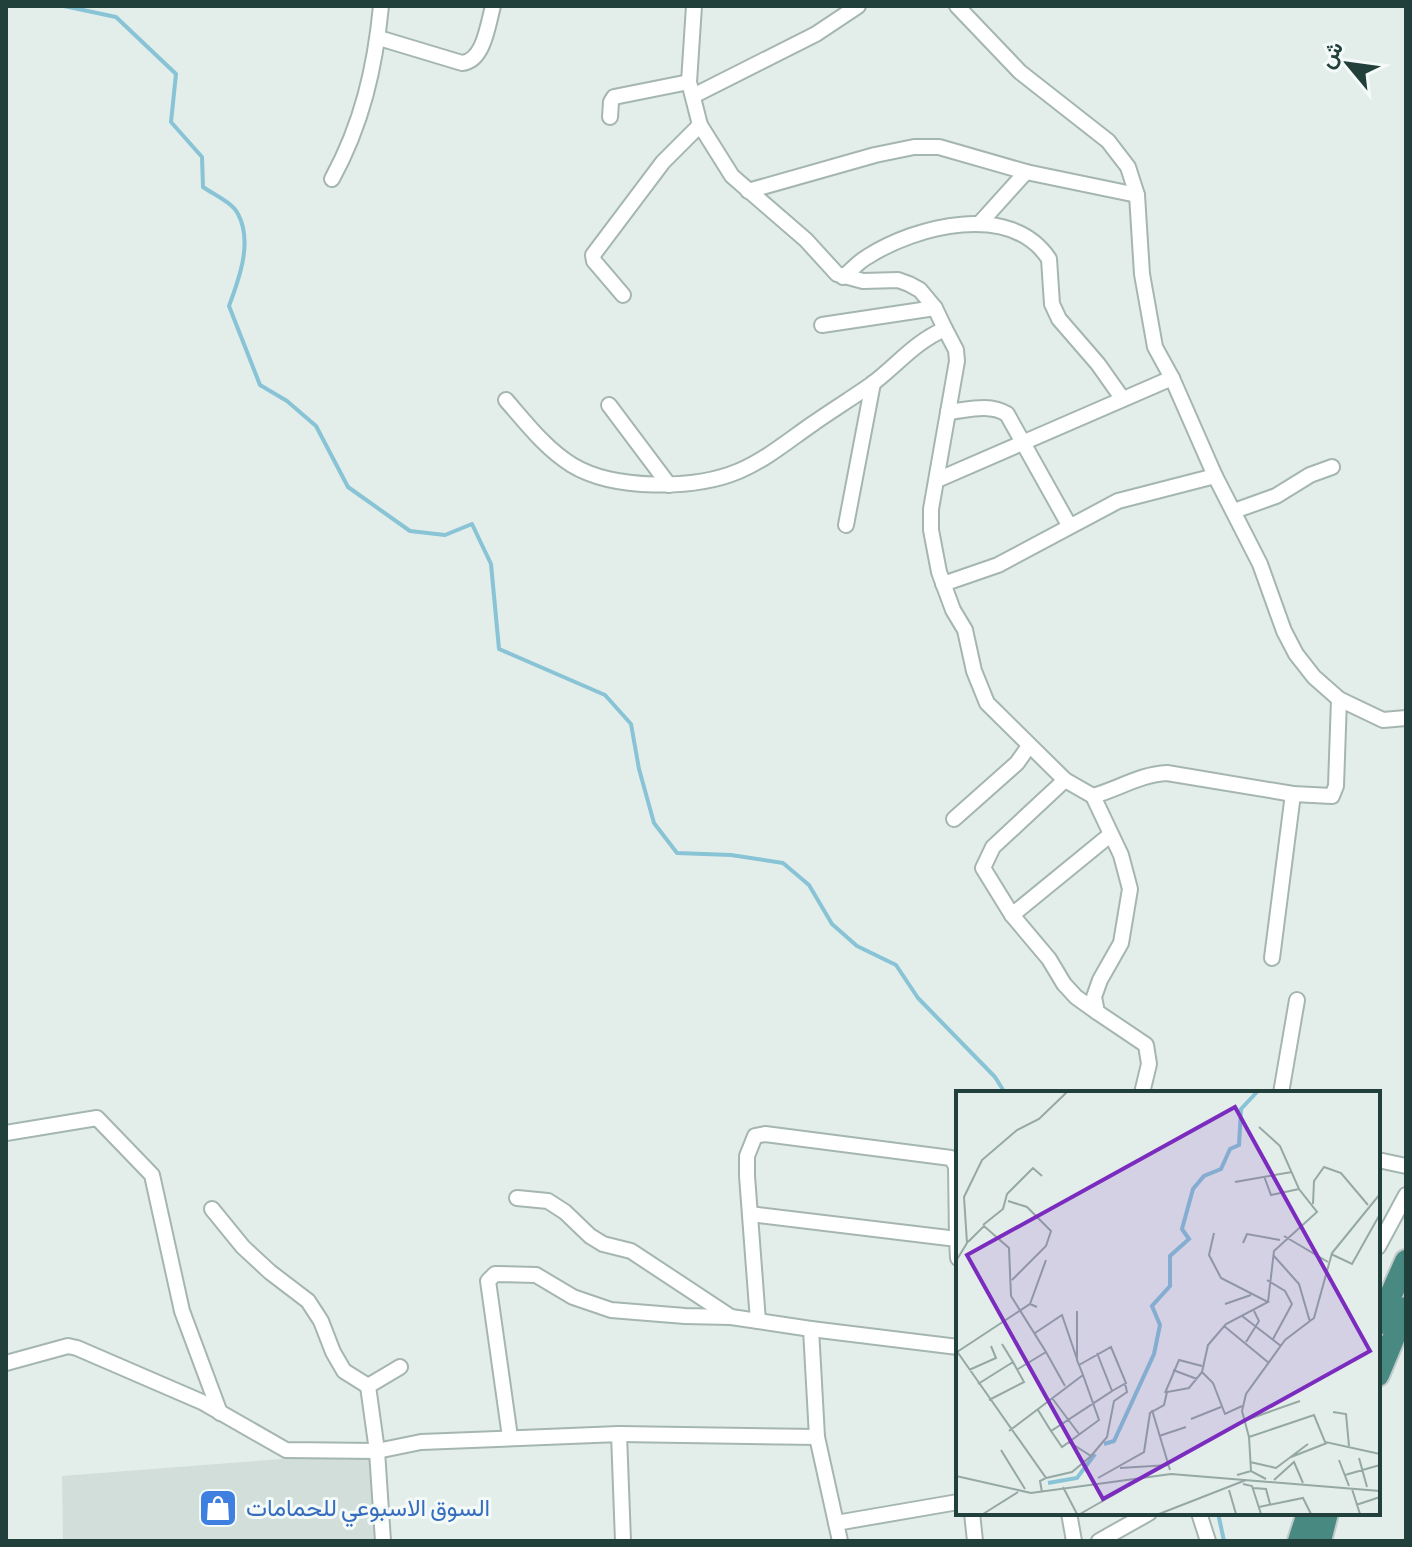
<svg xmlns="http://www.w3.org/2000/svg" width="1412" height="1547" font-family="'Alegreya Sans',Vazirmatn,sans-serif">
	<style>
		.built { fill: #d1ded9 }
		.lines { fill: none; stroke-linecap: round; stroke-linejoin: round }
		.stream { stroke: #88c3d6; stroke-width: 4 }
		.minor-casing { stroke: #a5b6b2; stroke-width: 18 }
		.trunk-casing { stroke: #c1cac8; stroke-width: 26 }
		.minor { stroke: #fff; stroke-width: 14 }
		.trunk { stroke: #488a81; stroke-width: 22 }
		.labels { text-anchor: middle; stroke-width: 6; stroke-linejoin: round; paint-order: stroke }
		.shop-label { font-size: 24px; fill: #366cbe; stroke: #f4faf7; text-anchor: start }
		.inset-river { fill: none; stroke: #88c3d6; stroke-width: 4 }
		.inset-road { fill: none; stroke: #95a8a4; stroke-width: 2 }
		.view { fill: #7b2cbf; fill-opacity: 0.15; stroke: #7b2cbf; stroke-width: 4 }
		.inset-edge { fill: none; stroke: #21403b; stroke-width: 4 }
	</style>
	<rect width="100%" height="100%" fill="#e3eeea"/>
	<path class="built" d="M371,1452L376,1541H63L62,1476Z"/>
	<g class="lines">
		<g class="stream">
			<path d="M64,6L116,17L176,74L171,122L202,157L203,187C213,194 233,203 238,214C253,242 239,279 229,306L260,385L287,401L316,426L348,487L410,531L445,535L472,524L491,564L499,649L605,695L631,724L639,769L654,823L677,853L731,855L783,863L809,885L832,924L857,946L896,965L918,998L995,1077L1005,1093"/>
			<path d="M1218,1513L1224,1541"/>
		</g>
		<g class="minor-casing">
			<g id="minor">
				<path d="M694,6L689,82L700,125L732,176L806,240L837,274L863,281L898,280L909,284L920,290L935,308L945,329"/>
				<path d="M957,6L1020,72L1108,141L1128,167L1137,195L1142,274L1155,347L1172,378L1215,476L1260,564L1284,631L1296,654L1314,677L1339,699L1383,720L1406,718"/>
				<path d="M379,38L462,63C484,61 488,24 493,6"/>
				<path d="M693,96L816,34L858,6"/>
				<path d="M610,117L611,102L614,97L689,82"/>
				<path d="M332,179C362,124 375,68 381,6"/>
				<path d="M748,191L875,155L914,147H939L1026,172L1137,195"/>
				<path d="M980,223L1026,172"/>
				<path d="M843,277C851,271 858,262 867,257C915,226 1011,201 1049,259L1052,304L1059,319L1098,364L1122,398"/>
				<path d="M623,295L594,261L593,255L663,162L700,125"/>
				<path d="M822,325L935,308"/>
				<path d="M506,400C526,423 546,449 572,465C613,490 694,490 739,471C765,460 788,441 811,425C831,411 852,398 872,384C897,365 916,341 945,329L956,350L957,361L931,509V530L939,572L953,610L965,630L974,671L987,703L1065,780L1093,796"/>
				<path d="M609,405L669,485"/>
				<path d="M948,412C968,410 989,403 1007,414L1069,525"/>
				<path d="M937,480L1172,378"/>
				<path d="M1234,511L1276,496L1310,475L1332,467"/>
				<path d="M846,525L873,383"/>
				<path d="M943,584L998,565L1118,501L1215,476"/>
				<path d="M1065,780L993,847L983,868L1012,915L1049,959L1064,984L1076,997L1097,1012"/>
				<path d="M954,819L1017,763L1029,746"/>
				<path d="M1012,915L1110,835"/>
				<path d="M1272,958L1293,794"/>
				<path d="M1142,1093L1149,1064L1146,1045L1097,1012L1094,997L1100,980L1121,943L1130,889L1121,855L1093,796C1118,789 1141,774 1167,773L1293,794L1332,796L1336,786L1339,699"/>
				<path d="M1281,1093L1297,1000"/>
				<path d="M6,1133L97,1118L152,1175L182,1311L220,1413"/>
				<path d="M1378,1160L1406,1166"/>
				<path d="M517,1198L548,1201L565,1212L590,1236L603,1244L631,1251L731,1317L811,1329L817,1437L840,1541"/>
				<path d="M212,1209L243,1247L270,1272L308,1301L321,1321L333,1352L344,1371L368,1386"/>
				<path d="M750,1214L957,1239L958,1258"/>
				<path d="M1378,1247L1406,1195"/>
				<path d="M758,1321L747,1176V1156L755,1136L765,1134L951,1158L956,1166L957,1239"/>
				<path d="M811,1329L958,1347"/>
				<path d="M6,1363L68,1346L77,1348L202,1402L286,1450L377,1451L421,1442L619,1434L623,1541"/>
				<path d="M619,1434L817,1437"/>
				<path d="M510,1437L488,1281L495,1274L536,1275L573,1297L611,1310L685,1316L731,1317"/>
				<path d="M972,1513L975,1541"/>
				<path d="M1069,1513L1074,1541"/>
				<path d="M1199,1513L1208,1541"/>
				<path d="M836,1523L958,1502"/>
				<path d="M383,1541L377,1451L368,1386L400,1367"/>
				<path d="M1099,1541L1149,1513"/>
			</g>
		</g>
		<g class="trunk-casing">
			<g id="trunk">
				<path d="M1378,1324L1406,1261"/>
				<path d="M1378,1375L1406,1308"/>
				<path d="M1299,1541L1308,1513"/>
				<path d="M1320,1541L1327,1513"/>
			</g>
		</g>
		<use href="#minor" class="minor"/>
		<use href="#trunk" class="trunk"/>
	</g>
	<defs>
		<g id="shop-square" transform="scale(2)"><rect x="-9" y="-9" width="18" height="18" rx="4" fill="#3f7fe0" stroke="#f4faf7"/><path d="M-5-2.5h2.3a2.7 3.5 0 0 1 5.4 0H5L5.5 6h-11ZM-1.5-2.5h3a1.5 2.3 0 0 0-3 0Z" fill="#fff"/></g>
	</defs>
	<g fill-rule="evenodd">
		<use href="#shop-square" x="218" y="1508"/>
	</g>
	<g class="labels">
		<g class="shop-label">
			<text x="246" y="1516">السوق الاسبوعي للحمامات</text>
		</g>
	</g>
	<g transform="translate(956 1091)">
		<rect width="424" height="424" fill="#e3eeea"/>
		<path class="inset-river" d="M148,353L158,350L198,263L204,234L196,215L214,195V165L233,148L226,138L237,98L248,85L265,78L274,58L283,54L285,18L301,1M92,392L121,387L139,363"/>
		<path class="inset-road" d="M303,36L324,55L343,98L361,121L318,160L312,211M308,85L315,104L343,98M279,91L336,81M52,110L71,116L95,140L90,155L56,189M357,113L358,90L368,76L385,82L412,114M27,134L47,118L51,103L77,77L86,85M328,145L372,171M12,151L28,135L53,157L55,205L90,261L62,278M287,152L291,143L324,149M375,163L396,173L424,123M318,165L343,193L354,231M0,170L11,152L8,106L26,69L61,39L83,28L111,1M311,189L329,200L336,213L317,248M74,213L90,169M269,213L295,204M286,225L325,255M268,235L313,272M79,242L106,224L121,268M290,251L303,230L298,220M0,259L90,387L84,390L86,401M1,261L74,213L81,216M90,261L109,295M123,274L155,256L170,292L156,300M13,279L40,267L35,255M217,279L241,288M246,281L252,254L270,233L312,211L265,187L253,164L258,142M22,293L57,271L46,253M209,302L223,269L246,275M96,307L123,343M33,309L68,291L57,271M82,319L95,340L156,300L141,262M196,319L214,379M377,321L390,323L393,355M235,328L265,316M290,329L344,310M53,340L127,284L121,269V220M95,340L106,356L143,329L127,284M203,345L230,336M293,346L286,320L290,303L329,249L358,227L376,162L424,103M45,359L69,398M135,365L151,346L158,310L171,301L169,292M335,366L371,352M403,367L411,396M383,369L393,395M294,371L320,377L352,353M164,377L213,374M295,380L293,346L358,324L369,351L424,363M281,384L295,380L310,388M389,384L424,374M0,385L75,402L215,383L424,400M90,387L116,381L135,365L113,351M142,387L188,361L194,322L208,314L211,301L233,297L246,281L257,292L269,323L286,315M318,389L338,371L347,392M287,393L296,395L305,423M107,396L121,423M297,397L310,398L314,413M396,398L404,423M273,399L280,423M400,414L424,406M303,416L347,407L355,423M27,423L62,401M124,423L166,399M203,423L290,389"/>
		<path class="view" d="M279,16L414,260L147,408L11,164Z"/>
		<rect width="424" height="424" class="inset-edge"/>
	</g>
	<rect width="1412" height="1547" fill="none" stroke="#21403b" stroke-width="16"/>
	<g transform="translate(1348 64) rotate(299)" stroke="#f4faf7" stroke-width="6" paint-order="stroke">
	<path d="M0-6L14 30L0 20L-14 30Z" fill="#21403b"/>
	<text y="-12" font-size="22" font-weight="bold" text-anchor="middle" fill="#21403b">ش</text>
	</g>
</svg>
